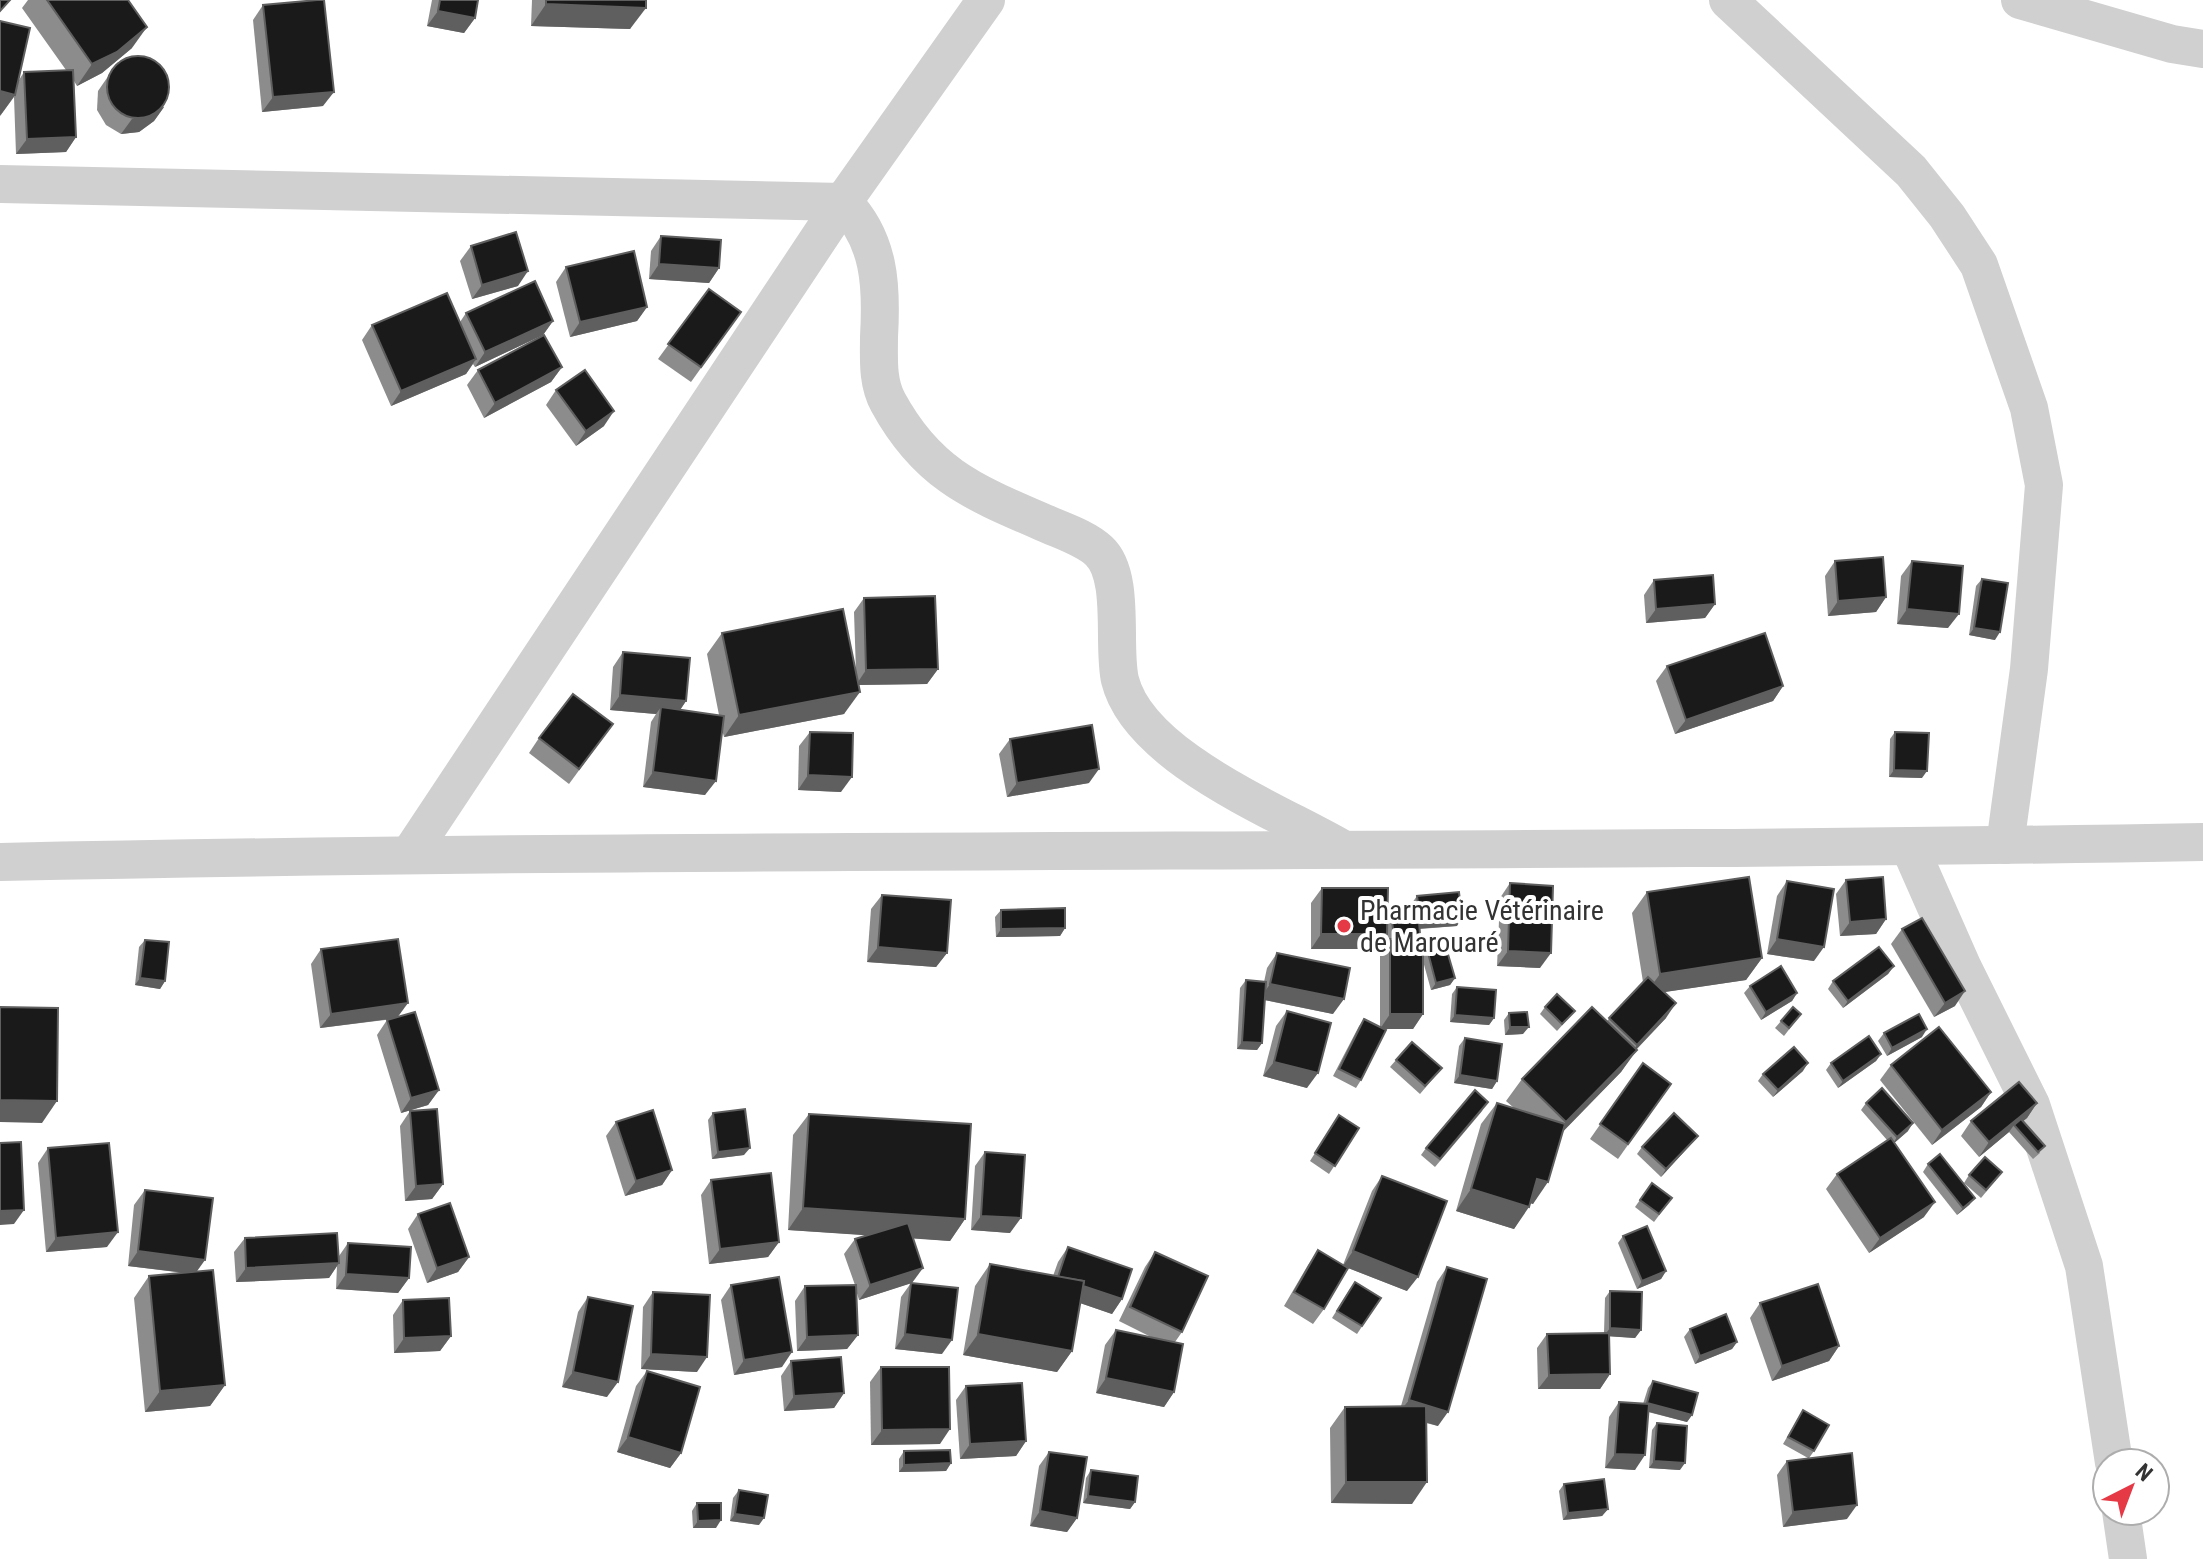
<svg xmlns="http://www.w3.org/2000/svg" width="2203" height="1559" font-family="'Roboto Condensed',sans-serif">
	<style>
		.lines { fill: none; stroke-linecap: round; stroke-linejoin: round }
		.minor { stroke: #d0d0d0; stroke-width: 38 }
		.wall { fill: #8c8c8c }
		.shaded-wall { fill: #5f5f5f }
		.building { fill: #1a1a1a; stroke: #5f5f5f; stroke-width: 2 }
		.poi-dot { fill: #e63946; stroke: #fff; stroke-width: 3 }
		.labels { text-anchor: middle; stroke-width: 8; stroke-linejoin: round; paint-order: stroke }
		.poi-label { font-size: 28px; fill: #333; stroke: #fff; text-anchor: start }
	</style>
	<rect width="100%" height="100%" fill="#fff"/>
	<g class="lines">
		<g class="minor">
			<path d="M1728,0L1911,171L1947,216L1979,265L2029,408L2044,485L2029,669L2005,845"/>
			<path d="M2020,0L2172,44L2203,49"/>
			<path d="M0,184L843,202L986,0"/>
			<path d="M1910,848L1962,966L2031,1105L2084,1266L2114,1463"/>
			<path d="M410,854L843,202C880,240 882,285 879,337C879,358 877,382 888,402C926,472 970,491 1040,521C1059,530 1084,537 1099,551C1126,576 1112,646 1120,680C1139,757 1277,811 1341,848"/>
			<path d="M0,862C734,846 1469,855 2203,842"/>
			<path d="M2121,1511L2128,1559"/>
		</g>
	</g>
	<g class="wall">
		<path d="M28,0H128L132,48L102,73L77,86L74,81L76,137L66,152L16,154L14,97L0,116L19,80L24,72L66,70L22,8Z"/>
		<path d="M432,0H478L475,18L464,33L427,26Z"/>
		<path d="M532,0H646L630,29L531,26Z"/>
		<path d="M263,5L323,106L262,112L253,20Z"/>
		<path d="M118,62L164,107L154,121L139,132L121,134L106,125L97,110L98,91Z"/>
		<path d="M661,236L719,268L709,283L649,279L651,251Z"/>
		<path d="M471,246L518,286L472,299L460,261Z"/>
		<path d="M566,267L647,307L637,321L570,337L556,282Z"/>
		<path d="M709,289L741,312L691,382L658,359Z"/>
		<path d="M466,313L553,321L543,335L475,367L473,364L466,374L391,406L362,340L372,325L460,322Z"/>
		<path d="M562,367L551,382L484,418L467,385L478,370Z"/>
		<path d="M556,390L604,426L576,446L546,405Z"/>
		<path d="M1835,561L1886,597L1876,612L1828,616L1825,576Z"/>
		<path d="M1912,561L1948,628L1897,624L1901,576Z"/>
		<path d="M1982,579L1995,640L1969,635L1976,586Z"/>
		<path d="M1654,580L1715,604L1705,618L1646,623L1644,595Z"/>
		<path d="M864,598L938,669L927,684L858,685L844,714L724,737L722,730L705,795L643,787L651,722L656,714L610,710L613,667L623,652L686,701L680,710L719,715L707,654L722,633L856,672L854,612Z"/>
		<path d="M1667,666L1783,686L1773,701L1675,734L1656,681Z"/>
		<path d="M613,724L569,784L529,753L539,738Z"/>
		<path d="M810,732L841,792L798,790L799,746Z"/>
		<path d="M1895,732L1922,778L1889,777L1890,739Z"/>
		<path d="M1010,739L1089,783L1007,797L999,754Z"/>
		<path d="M1846,880L1886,919L1876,934L1840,936L1836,894Z"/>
		<path d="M1787,881L1814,961L1767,954L1777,896Z"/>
		<path d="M1510,883L1540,968L1497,966L1500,898Z"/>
		<path d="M1322,888L1387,910L1390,906L1412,903L1417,896L1457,926L1420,929L1418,938L1423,955L1427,949L1455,978L1450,985L1431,990L1423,961V1014L1413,1029H1384L1361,1080L1356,1088L1333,1076L1359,1026L1364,1019L1380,1027V953L1388,941L1387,934L1377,949H1311V903Z"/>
		<path d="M1647,892L1762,958L1746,980L1664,992L1666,1018L1636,1050L1621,1072L1563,1131L1533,1204L1530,1203L1514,1229L1456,1211L1481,1124L1497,1103L1514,1108L1506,1101L1522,1079L1607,1021L1643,982L1632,913Z"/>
		<path d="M882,895L947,953L936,967L867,962L871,909Z"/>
		<path d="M1001,910L1065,928L1060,936L996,937L995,917Z"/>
		<path d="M1902,929L1955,1006L1934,1017L1891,944Z"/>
		<path d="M145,940L165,981L160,989L135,985L139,947Z"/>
		<path d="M321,949L398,1017L439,1090L428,1105L401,1113L377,1035L387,1020L393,1019L320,1028L311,964Z"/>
		<path d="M1277,953L1333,1014L1264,1000L1262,1043L1257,1050L1237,1049L1240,988L1246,980L1264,982L1267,968Z"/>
		<path d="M1894,966L1888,974L1843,1008L1828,989L1833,981Z"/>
		<path d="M1750,986L1797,993L1792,1001L1761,1020L1744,993Z"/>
		<path d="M1457,987L1494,1018L1489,1025L1450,1022L1452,994Z"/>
		<path d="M1545,1007L1575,1011L1557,1031L1540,1014Z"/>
		<path d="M1287,1011L1307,1088L1263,1076L1276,1026Z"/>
		<path d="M1509,1013L1523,1034L1505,1035L1504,1020Z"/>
		<path d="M1801,1014L1784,1036L1775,1028L1781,1021Z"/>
		<path d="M1884,1033L1922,1037L1887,1056L1878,1041Z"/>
		<path d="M1465,1038L1497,1081L1492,1089L1454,1083L1459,1046Z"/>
		<path d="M1881,1054L1876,1061L1838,1088L1826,1070L1831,1063Z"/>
		<path d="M1396,1060L1442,1068L1420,1094L1390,1067Z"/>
		<path d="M1643,1063L1671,1084L1618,1159L1590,1139Z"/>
		<path d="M1891,1065L1991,1092L1981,1107L1932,1145L1880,1080Z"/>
		<path d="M1803,1071L1773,1097L1758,1081L1763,1074Z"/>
		<path d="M1866,1103L1908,1131L1894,1143L1924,1217L1869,1253L1826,1189L1837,1174L1887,1140L1861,1110Z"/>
		<path d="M2037,1103L2027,1118L2023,1121L2040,1153L2033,1159L2009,1132L1979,1157L1961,1136L1971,1121Z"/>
		<path d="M1483,1110L1435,1167L1421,1155L1426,1148Z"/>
		<path d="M410,1111L443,1184L432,1199L405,1201L400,1126Z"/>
		<path d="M713,1113L744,1155L712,1159L708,1120Z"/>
		<path d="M809,1114L965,1219L950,1241L913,1238L912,1283L942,1354L895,1349L901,1297L911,1283L859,1300L856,1290L858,1335L847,1349L797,1351L795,1301L805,1286L855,1285L844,1254L855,1239L867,1235L788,1230L793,1135Z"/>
		<path d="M1339,1115L1359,1128L1329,1174L1310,1161Z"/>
		<path d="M616,1122L672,1170L662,1185L625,1196L606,1136Z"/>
		<path d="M1698,1136L1692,1143L1661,1177L1637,1154L1642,1147Z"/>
		<path d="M48,1148L107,1247L46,1252L38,1163Z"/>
		<path d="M985,1152L1010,1233L971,1230L975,1166Z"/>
		<path d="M1928,1164L1975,1198L1969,1205L1957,1215L1923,1172Z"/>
		<path d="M1969,1175L1996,1180L1981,1198L1964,1183Z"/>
		<path d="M1382,1176L1407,1291L1348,1268L1324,1309L1313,1324L1284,1306L1308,1265L1318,1250L1343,1265L1372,1191Z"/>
		<path d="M711,1180L779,1242L768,1257L709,1264L701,1195Z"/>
		<path d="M1652,1183L1672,1198L1654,1222L1635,1207Z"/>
		<path d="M145,1190L197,1272L225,1385L210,1406L145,1412L134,1298L149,1276L184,1273L128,1266L134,1205Z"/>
		<path d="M418,1214L469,1257L458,1272L427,1283L408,1229Z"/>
		<path d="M1623,1236L1666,1271L1661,1279L1637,1289L1618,1243Z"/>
		<path d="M245,1238L339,1256L348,1243L409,1278L398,1293L336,1289L337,1266L329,1278L236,1282L234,1252Z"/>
		<path d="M1068,1247L1122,1299L1112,1314L1080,1303L1072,1351L1057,1372L963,1355L975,1286L990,1264L1053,1276L1058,1262Z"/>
		<path d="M1155,1252L1182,1332L1175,1342L1174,1392L1164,1407L1096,1393L1105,1345L1116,1330L1153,1338L1119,1321L1145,1267Z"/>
		<path d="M1447,1267L1438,1426L1426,1423L1412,1504L1331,1503L1330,1428L1345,1407L1401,1406L1437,1282Z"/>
		<path d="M731,1285L782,1367L734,1375L721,1300Z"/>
		<path d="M1350,1289L1381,1298L1357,1334L1332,1318Z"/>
		<path d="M1610,1291L1641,1330L1635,1338L1609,1336L1610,1374L1600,1389H1538L1537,1348L1547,1334L1604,1333L1605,1298Z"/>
		<path d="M653,1292L697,1372L641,1369L643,1307Z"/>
		<path d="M588,1297L607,1397L562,1387L578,1312Z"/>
		<path d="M403,1300L451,1336L440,1351L394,1353L393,1315Z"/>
		<path d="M1760,1303L1839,1346L1829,1361L1772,1381L1750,1318Z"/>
		<path d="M1690,1329L1737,1342L1732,1349L1695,1364L1684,1337Z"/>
		<path d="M791,1361L844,1393L834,1408L784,1411L781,1376Z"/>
		<path d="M881,1367L940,1444L871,1445L870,1382Z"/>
		<path d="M647,1371L681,1453L670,1468L617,1452L636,1386Z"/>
		<path d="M1653,1381L1692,1415L1687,1422L1648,1412L1635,1470L1605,1468L1609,1417L1619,1402L1643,1404L1648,1388Z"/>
		<path d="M966,1386L1026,1441L1016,1456L960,1459L956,1400Z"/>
		<path d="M1803,1410L1814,1451L1809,1458L1847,1519L1783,1527L1777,1475L1787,1461L1808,1458L1783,1444Z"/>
		<path d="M1657,1423L1680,1470L1649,1468L1652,1430Z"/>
		<path d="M904,1451L951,1463L946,1471L899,1472V1459Z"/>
		<path d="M1049,1452L1077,1518L1067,1532L1030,1526L1039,1466Z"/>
		<path d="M1091,1470L1135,1502L1130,1509L1083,1503L1086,1478Z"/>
		<path d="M1564,1484L1608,1509L1602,1516L1563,1520L1559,1491Z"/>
		<path d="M739,1490L759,1525L730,1521L733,1498Z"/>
		<path d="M697,1503L716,1528H693L692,1511Z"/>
	</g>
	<g class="shaded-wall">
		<path d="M546,4L646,8L630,29L531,26Z"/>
		<path d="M438,11L475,18L464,33L427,26Z"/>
		<path d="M147,27L132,48L102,73L77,86L92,64Z"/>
		<path d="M0,91L15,95L0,116Z"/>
		<path d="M334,92L323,106L262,112L273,97Z"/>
		<path d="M164,107L154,121L139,132L121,134L132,119Z"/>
		<path d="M76,137L66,152L16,154L27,139Z"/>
		<path d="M659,264L719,268L709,283L649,279Z"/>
		<path d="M528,271L518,286L472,299L482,285Z"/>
		<path d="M647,307L637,321L570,337L580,322Z"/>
		<path d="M553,321L543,335L475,367L485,352Z"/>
		<path d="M476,359L466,374L391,406L401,391Z"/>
		<path d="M562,367L551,382L484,418L495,403Z"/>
		<path d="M614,411L604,426L576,446L586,431Z"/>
		<path d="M1886,597L1876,612L1828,616L1838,601Z"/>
		<path d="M1715,604L1705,618L1646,623L1656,609Z"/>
		<path d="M1907,609L1959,614L1948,628L1897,624Z"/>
		<path d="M1974,628L2000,632L1995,640L1969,635Z"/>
		<path d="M938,669L927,684L856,685L866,670Z"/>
		<path d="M1783,686L1773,701L1675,734L1686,720Z"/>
		<path d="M860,692L844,714L724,737L739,715Z"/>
		<path d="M620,695L686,701L676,716L661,707L656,714L610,710Z"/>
		<path d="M1099,769L1089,783L1007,797L1017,783Z"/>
		<path d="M1894,770L1927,771L1922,778L1889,777Z"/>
		<path d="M653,772L716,781L705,795L643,787Z"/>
		<path d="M808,775L852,777L841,792L798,790Z"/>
		<path d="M1462,918L1457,926L1414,929L1419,922Z"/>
		<path d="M1886,919L1876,934L1840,936L1850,922Z"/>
		<path d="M1065,928L1060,936L996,937L1001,929Z"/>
		<path d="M1321,934H1387L1377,949H1311Z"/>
		<path d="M1420,934L1415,942H1390L1394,937Z"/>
		<path d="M1777,939L1824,947L1814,961L1767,954Z"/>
		<path d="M878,947L947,953L936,967L867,962Z"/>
		<path d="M1508,951L1551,953L1540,968L1497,966Z"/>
		<path d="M1762,958L1746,980L1645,995L1660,974Z"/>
		<path d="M1894,966L1888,974L1843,1008L1848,1001Z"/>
		<path d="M140,978L165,981L160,989L135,985Z"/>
		<path d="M1455,978L1450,985L1431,990L1436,983Z"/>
		<path d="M1270,984L1344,999L1333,1014L1260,999Z"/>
		<path d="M1965,991L1955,1006L1934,1017L1945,1003Z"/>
		<path d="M1797,993L1792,1001L1761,1020L1766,1012Z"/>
		<path d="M408,1003L397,1018L320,1028L331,1014Z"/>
		<path d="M1676,1003L1666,1018L1627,1059L1637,1045Z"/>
		<path d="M1390,1014H1423L1413,1029H1380Z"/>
		<path d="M1455,1015L1494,1018L1489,1025L1450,1022Z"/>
		<path d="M1510,1027H1529L1523,1034L1505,1035Z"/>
		<path d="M1927,1029L1922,1037L1887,1056L1892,1048Z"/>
		<path d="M1242,1042L1262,1043L1257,1050L1237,1049Z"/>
		<path d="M1637,1050L1621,1072L1551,1144L1566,1122Z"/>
		<path d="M1881,1054L1876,1061L1838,1088L1843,1081Z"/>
		<path d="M1274,1062L1318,1073L1307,1088L1263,1076Z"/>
		<path d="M1808,1063L1803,1071L1773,1097L1778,1090Z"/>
		<path d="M1460,1075L1497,1081L1492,1089L1454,1083Z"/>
		<path d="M439,1090L428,1105L401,1113L411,1098Z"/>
		<path d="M1991,1092L1981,1107L1932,1145L1942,1130Z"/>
		<path d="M0,1100L57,1101L42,1123L0,1122Z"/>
		<path d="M2037,1103L2027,1118L2016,1127L2014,1125L2009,1132L1979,1157L1989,1142Z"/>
		<path d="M1913,1123L1908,1131L1892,1145L1897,1137Z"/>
		<path d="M1698,1136L1692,1143L1661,1177L1666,1169Z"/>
		<path d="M750,1148L744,1155L712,1159L718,1152Z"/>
		<path d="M672,1170L662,1185L625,1196L636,1181Z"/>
		<path d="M1537,1179L1548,1182L1533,1204L1522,1200Z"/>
		<path d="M443,1184L432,1199L405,1201L416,1186Z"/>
		<path d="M1471,1189L1529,1207L1514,1229L1456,1211Z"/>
		<path d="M1975,1198L1969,1205L1957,1215L1963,1208Z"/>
		<path d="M1935,1202L1924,1217L1869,1253L1880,1238Z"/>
		<path d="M803,1208L965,1219L950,1241L788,1230Z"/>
		<path d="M24,1210L14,1224L0,1225V1211Z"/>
		<path d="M981,1216L1021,1218L1010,1233L971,1230Z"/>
		<path d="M118,1232L107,1247L46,1252L56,1238Z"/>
		<path d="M779,1242L768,1257L709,1264L720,1249Z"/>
		<path d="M138,1251L205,1260L195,1274L128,1266Z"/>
		<path d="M1353,1251L1418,1277L1407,1291L1343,1266Z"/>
		<path d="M469,1257L458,1272L427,1283L437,1268Z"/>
		<path d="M339,1263L329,1278L236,1282L246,1268Z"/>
		<path d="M923,1268L912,1283L859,1300L870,1285Z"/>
		<path d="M1666,1271L1661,1279L1637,1289L1642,1281Z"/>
		<path d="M346,1274L409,1278L398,1293L336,1289Z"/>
		<path d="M1058,1277L1122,1299L1112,1314L1048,1292Z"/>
		<path d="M1610,1328L1641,1330L1635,1338L1604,1336Z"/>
		<path d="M905,1334L952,1340L942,1354L895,1349Z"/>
		<path d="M978,1334L1072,1351L1057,1372L963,1355Z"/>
		<path d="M858,1335L847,1349L797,1351L807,1337Z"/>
		<path d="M451,1336L440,1351L394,1353L404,1338Z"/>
		<path d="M1737,1342L1732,1349L1695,1364L1700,1356Z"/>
		<path d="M1839,1346L1829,1361L1772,1381L1782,1366Z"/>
		<path d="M792,1352L782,1367L734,1375L744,1360Z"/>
		<path d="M651,1354L707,1357L697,1372L641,1369Z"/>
		<path d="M573,1372L618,1382L607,1397L562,1387Z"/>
		<path d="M1610,1374L1600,1389H1538L1549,1375Z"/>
		<path d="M1106,1378L1174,1392L1164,1407L1096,1393Z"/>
		<path d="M225,1385L210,1406L145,1412L160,1391Z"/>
		<path d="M844,1393L834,1408L784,1411L794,1396Z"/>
		<path d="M1409,1400L1448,1412L1438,1426L1398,1414Z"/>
		<path d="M1647,1403L1692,1415L1687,1422L1642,1410Z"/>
		<path d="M950,1429L940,1444L871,1445L882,1430Z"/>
		<path d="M628,1437L681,1453L670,1468L617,1452Z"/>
		<path d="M1026,1441L1016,1456L960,1459L970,1444Z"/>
		<path d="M1615,1454L1645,1455L1635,1470L1605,1468Z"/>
		<path d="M1654,1461L1685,1463L1680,1470L1649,1468Z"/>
		<path d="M951,1463L946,1471L899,1472L904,1465Z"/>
		<path d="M1346,1482H1427L1412,1504L1331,1503Z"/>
		<path d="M1088,1496L1135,1502L1130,1509L1083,1503Z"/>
		<path d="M1857,1505L1847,1519L1783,1527L1793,1512Z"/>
		<path d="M1608,1509L1602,1516L1563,1520L1568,1513Z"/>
		<path d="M1040,1511L1077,1518L1067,1532L1030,1526Z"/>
		<path d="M735,1514L764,1518L759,1525L730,1521Z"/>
		<path d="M721,1520L716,1528H693L698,1521Z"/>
	</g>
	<g class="building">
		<path d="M0,0H10L0,11Z"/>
		<path d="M47,0H128L147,27L117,52L92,64Z"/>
		<path d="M317,0H324L334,92L273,97L263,5Z"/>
		<path d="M440,0H478L475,18L438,11Z"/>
		<path d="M546,0H646V8L546,4Z"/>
		<path d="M0,21L30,28L15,95L0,91Z"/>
		<circle cx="138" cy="87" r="31"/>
		<path d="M73,70L76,137L27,139L24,72Z"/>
		<path d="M516,232L528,271L482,285L471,246Z"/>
		<path d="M661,236L721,240L719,268L659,264Z"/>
		<path d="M634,251L647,307L580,322L566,267Z"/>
		<path d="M535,281L553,321L485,352L466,313Z"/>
		<path d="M709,289L741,312L701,367L668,344Z"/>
		<path d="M447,293L476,359L401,391L372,325Z"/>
		<path d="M544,335L562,367L495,403L478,370Z"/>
		<path d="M585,370L614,411L586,431L556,390Z"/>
		<path d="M1883,557L1886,597L1838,601L1835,561Z"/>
		<path d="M1912,561L1963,566L1959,614L1907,609Z"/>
		<path d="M1713,575L1715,604L1656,609L1654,580Z"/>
		<path d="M1982,579L2008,583L2000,632L1974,628Z"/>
		<path d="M935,596L938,669L866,670L864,598Z"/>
		<path d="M843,609L860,692L739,715L722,633Z"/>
		<path d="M1765,633L1783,686L1686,720L1667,666Z"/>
		<path d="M623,652L690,658L686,701L620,695Z"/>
		<path d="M573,694L613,724L579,769L539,738Z"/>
		<path d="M661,707L724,716L716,781L653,772Z"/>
		<path d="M1092,725L1099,769L1017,783L1010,739Z"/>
		<path d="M810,732L853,733L852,777L808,775Z"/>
		<path d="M1895,732L1929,733L1927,771L1894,770Z"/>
		<path d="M1749,877L1762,958L1660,974L1647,892Z"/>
		<path d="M1883,877L1886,919L1850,922L1846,880Z"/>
		<path d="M1787,881L1834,889L1824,947L1777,939Z"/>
		<path d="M1510,883L1553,886L1551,953L1508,951Z"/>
		<path d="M1322,888H1388L1387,934H1321Z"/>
		<path d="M1459,892L1462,918L1419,922L1420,934L1394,937L1390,906L1418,903L1417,896Z"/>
		<path d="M882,895L951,900L947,953L878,947Z"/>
		<path d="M1065,908V928L1001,929V910Z"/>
		<path d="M1922,918L1965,991L1945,1003L1902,929Z"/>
		<path d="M1423,938V1014H1390V939Z"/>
		<path d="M398,939L408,1003L331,1014L321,949Z"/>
		<path d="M145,940L169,942L165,981L140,978Z"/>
		<path d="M1445,944L1455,978L1436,983L1427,949Z"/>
		<path d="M1879,947L1894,966L1848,1001L1833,981Z"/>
		<path d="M1277,953L1350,968L1344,999L1270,984Z"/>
		<path d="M1781,966L1797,993L1766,1012L1750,986Z"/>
		<path d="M1648,977L1676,1003L1637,1045L1609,1018Z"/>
		<path d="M1246,980L1266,982L1262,1043L1242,1042Z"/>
		<path d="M1457,987L1496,990L1494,1018L1455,1015Z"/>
		<path d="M1557,994L1575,1011L1562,1024L1545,1007Z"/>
		<path d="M0,1007L58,1008L57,1101L0,1100Z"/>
		<path d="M1592,1007L1637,1050L1566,1122L1522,1079Z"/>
		<path d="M1793,1007L1801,1014L1789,1028L1781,1021Z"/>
		<path d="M1287,1011L1331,1023L1318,1073L1274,1062Z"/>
		<path d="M415,1012L439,1090L411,1098L387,1020Z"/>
		<path d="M1527,1012L1529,1027H1510L1509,1013Z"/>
		<path d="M1919,1014L1927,1029L1892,1048L1884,1033Z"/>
		<path d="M1364,1019L1386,1030L1361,1080L1339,1069Z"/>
		<path d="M1939,1027L1991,1092L1942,1130L1891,1065Z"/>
		<path d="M1869,1036L1881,1054L1843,1081L1831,1063Z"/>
		<path d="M1465,1038L1502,1044L1497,1081L1460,1075Z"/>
		<path d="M1412,1042L1442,1068L1425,1086L1396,1060Z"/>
		<path d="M1794,1047L1808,1063L1778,1090L1763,1074Z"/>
		<path d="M1643,1063L1671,1084L1628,1144L1600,1124Z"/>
		<path d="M2019,1082L2037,1103L1989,1142L1971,1121Z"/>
		<path d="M1882,1088L1913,1123L1897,1137L1866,1103Z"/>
		<path d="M1475,1090L1488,1102L1440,1159L1426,1148Z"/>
		<path d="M1497,1103L1565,1124L1548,1182L1537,1179L1529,1207L1471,1189Z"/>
		<path d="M437,1109L443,1184L416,1186L410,1111Z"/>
		<path d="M745,1109L750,1148L718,1152L713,1113Z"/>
		<path d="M653,1110L672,1170L636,1181L616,1122Z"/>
		<path d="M1674,1113L1698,1136L1666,1169L1642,1147Z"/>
		<path d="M809,1114L971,1124L965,1219L803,1208Z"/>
		<path d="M1339,1115L1359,1128L1335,1166L1315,1153Z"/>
		<path d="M2021,1119L2045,1146L2038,1152L2014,1125Z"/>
		<path d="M1891,1138L1935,1202L1880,1238L1837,1174Z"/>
		<path d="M21,1142L24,1210L0,1211V1143Z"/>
		<path d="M109,1143L118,1232L56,1238L48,1148Z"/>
		<path d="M985,1152L1025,1155L1021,1218L981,1216Z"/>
		<path d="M1940,1154L1975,1198L1963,1208L1928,1164Z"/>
		<path d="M1985,1157L2002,1172L1986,1190L1969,1175Z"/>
		<path d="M771,1173L779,1242L720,1249L711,1180Z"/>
		<path d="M1382,1176L1447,1201L1418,1277L1353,1251Z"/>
		<path d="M1652,1183L1672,1198L1659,1214L1640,1200Z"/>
		<path d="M145,1190L213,1198L205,1260L138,1251Z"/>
		<path d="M450,1203L469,1257L437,1268L418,1214Z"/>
		<path d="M908,1223L923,1268L870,1285L855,1239Z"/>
		<path d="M1647,1226L1666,1271L1642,1281L1623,1236Z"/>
		<path d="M337,1233L339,1263L246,1268L245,1238Z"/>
		<path d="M348,1243L411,1247L409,1278L346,1274Z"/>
		<path d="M1068,1247L1132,1269L1122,1299L1083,1286L1084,1281L1058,1277Z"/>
		<path d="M1318,1250L1348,1268L1324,1309L1294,1292Z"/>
		<path d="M1155,1252L1208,1276L1182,1332L1130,1307Z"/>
		<path d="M990,1264L1084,1281L1072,1351L978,1334Z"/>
		<path d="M1447,1267L1487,1279L1448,1412L1409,1400Z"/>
		<path d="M213,1270L225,1385L160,1391L149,1276Z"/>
		<path d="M779,1277L792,1352L744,1360L731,1285Z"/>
		<path d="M1355,1282L1381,1298L1362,1326L1337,1311Z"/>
		<path d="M911,1283L958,1288L952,1340L905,1334Z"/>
		<path d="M1818,1284L1839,1346L1782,1366L1760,1303Z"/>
		<path d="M856,1285L858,1335L807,1337L805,1286Z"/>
		<path d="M1610,1291L1642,1292L1641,1330L1610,1328Z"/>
		<path d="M653,1292L710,1295L707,1357L651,1354Z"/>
		<path d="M588,1297L633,1306L618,1382L573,1372Z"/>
		<path d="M449,1298L451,1336L404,1338L403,1300Z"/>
		<path d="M1726,1314L1737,1342L1700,1356L1690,1329Z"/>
		<path d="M1116,1330L1183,1344L1174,1392L1106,1378Z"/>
		<path d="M1609,1333L1610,1374L1549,1375L1547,1334Z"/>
		<path d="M841,1357L844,1393L794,1396L791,1361Z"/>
		<path d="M881,1367H949L950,1429L882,1430Z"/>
		<path d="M647,1371L700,1387L681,1453L628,1437Z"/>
		<path d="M1653,1381L1698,1393L1692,1415L1647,1403Z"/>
		<path d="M1022,1383L1026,1441L970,1444L966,1386Z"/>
		<path d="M1619,1402L1649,1404L1645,1455L1615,1454Z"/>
		<path d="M1426,1406L1427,1482H1346L1345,1407Z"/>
		<path d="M1803,1410L1829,1425L1814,1451L1788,1437Z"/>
		<path d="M1657,1423L1687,1426L1685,1463L1654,1461Z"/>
		<path d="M950,1450L951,1463L904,1465V1451Z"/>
		<path d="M1049,1452L1087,1457L1077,1518L1040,1511Z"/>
		<path d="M1852,1453L1857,1505L1793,1512L1787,1461Z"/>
		<path d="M1091,1470L1138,1476L1135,1502L1088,1496Z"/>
		<path d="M1604,1479L1608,1509L1568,1513L1564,1484Z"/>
		<path d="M739,1490L768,1495L764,1518L735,1514Z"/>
		<path d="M697,1503H721V1520L698,1521Z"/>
	</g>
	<circle class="poi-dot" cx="1344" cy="926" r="8"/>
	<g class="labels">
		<g class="poi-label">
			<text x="1360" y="920">Pharmacie Vétérinaire<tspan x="1360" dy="32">de Marouaré</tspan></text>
		</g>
	</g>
	<g transform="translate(2131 1487) rotate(42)"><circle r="38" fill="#ffffff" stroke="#adadad" stroke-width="2"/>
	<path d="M0-6L14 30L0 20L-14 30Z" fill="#e63946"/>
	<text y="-12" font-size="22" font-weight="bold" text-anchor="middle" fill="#333333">N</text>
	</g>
</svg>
